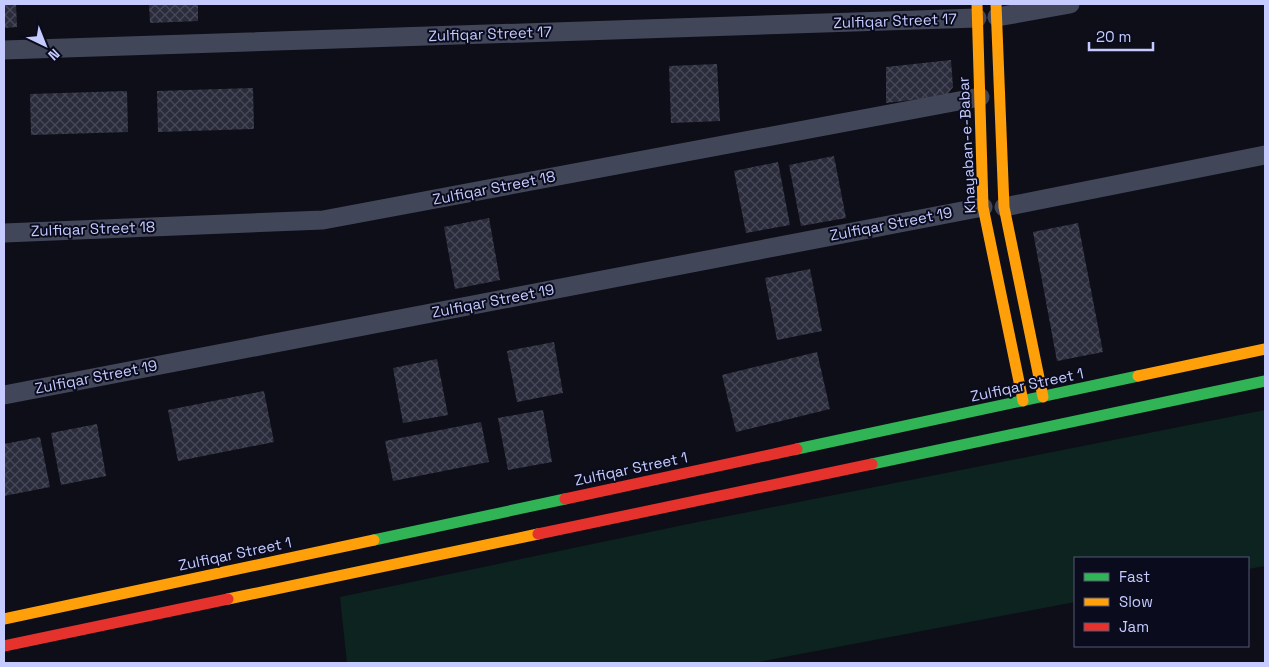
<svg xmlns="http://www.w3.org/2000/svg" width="1269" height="667" font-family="'Space Grotesk',sans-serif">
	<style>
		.green { fill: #0d231f }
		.building { fill: url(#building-cross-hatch) }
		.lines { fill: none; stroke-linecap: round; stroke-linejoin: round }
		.street { stroke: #424659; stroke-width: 19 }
		.fast { stroke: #30b455; stroke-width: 11 }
		.slow { stroke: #ff9f0a; stroke-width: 11 }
		.jam { stroke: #e5322d; stroke-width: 11 }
		.labels { text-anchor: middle; stroke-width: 4; stroke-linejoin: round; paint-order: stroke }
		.street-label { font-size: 15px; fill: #c5cbff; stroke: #0a0b1c }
	</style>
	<defs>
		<pattern id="building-cross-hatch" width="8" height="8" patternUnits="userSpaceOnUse" patternTransform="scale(1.25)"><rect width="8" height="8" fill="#2b2c3b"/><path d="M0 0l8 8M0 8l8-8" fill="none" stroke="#484958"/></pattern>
	</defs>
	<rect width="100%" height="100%" fill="#0e0e18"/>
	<path class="green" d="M1265,410V566L1248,569V558H1075V602L753,663H347L340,597L698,522Z"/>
	<g class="building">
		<path d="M4,4H16L17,27L4,28Z"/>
		<path d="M149,4H198V21L150,23Z"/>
		<path d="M951,60L953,87L946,96L886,103V67Z"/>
		<path d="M717,64L720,121L671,123L669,66Z"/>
		<path d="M253,88L254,129L158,132L157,91Z"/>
		<path d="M127,91L128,132L31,135L30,94Z"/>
		<path d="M834,156L846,218L801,226L789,165Z"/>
		<path d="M778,162L790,225L746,233L734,171Z"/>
		<path d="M489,218L500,280L455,289L444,227Z"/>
		<path d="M1078,223L1103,352L1057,361L1033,232Z"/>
		<path d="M810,269L822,331L777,340L765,278Z"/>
		<path d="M554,342L563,393L517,402L507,351Z"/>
		<path d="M817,352L830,409L736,432L722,375Z"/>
		<path d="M437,359L448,415L403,423L393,368Z"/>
		<path d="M264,391L274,442L178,461L168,410Z"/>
		<path d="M543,410L552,462L508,470L498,418Z"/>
		<path d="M481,422L489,462L393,481L385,441Z"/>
		<path d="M97,424L106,476L61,485L51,433Z"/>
		<path d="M40,437L50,487L4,496V444Z"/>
	</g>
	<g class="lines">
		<g class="street">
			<path d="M997,17L1070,4"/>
			<path d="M4,50L977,18"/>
			<path d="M1004,207L1265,155"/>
			<path d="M4,233L323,220L980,97"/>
			<path d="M4,395L983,207"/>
		</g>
		<g class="fast">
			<path d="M797,449L1138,376"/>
			<path d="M872,464L1265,381"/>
			<path d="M374,540L565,499"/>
		</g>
		<g class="slow">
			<path d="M977,4L983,207L1023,401"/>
			<path d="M996,4L1004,207L1043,397"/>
			<path d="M1138,376L1265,349"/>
			<path d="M228,599L538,534"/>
			<path d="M4,619L374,540"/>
		</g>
		<g class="jam">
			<path d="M565,499L797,449"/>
			<path d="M538,534L872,464"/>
			<path d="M4,646L228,599"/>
		</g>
	</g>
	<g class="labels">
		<g class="street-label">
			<text transform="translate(895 21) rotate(-2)" y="5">Zulfiqar Street 17</text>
			<text transform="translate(490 34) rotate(-2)" y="5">Zulfiqar Street 17</text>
			<text transform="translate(967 145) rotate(-93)" y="5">Khayaban-e-Babar</text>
			<text transform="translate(494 188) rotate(-11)" y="5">Zulfiqar Street 18</text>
			<text transform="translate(891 224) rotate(-11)" y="5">Zulfiqar Street 19</text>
			<text transform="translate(93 229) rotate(-2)" y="5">Zulfiqar Street 18</text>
			<text transform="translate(493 301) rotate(-11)" y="5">Zulfiqar Street 19</text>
			<text transform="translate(96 377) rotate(-11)" y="5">Zulfiqar Street 19</text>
			<text transform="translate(1027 385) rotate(-12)" y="5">Zulfiqar Street 1</text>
			<text transform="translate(631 469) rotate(-12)" y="5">Zulfiqar Street 1</text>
			<text transform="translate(235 554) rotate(-12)" y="5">Zulfiqar Street 1</text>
		</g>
	</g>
	<rect width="1269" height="667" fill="none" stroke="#c5cbff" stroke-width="10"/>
	<rect x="1074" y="557" width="175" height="90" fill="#0a0b1c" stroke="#555877"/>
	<rect x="1084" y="573" width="25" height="8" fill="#30b455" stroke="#555877"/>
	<text x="1119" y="582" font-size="15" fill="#c5cbff">Fast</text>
	<rect x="1084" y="598" width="25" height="8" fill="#ff9f0a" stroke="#555877"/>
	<text x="1119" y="607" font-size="15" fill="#c5cbff">Slow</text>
	<rect x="1084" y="623" width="25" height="8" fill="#e5322d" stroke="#555877"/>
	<text x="1119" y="632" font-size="15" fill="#c5cbff">Jam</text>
	<g transform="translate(45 45) rotate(137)" stroke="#0a0b1c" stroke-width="4" paint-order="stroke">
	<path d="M0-4L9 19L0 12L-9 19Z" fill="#c5cbff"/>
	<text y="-8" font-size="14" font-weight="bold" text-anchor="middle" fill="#c5cbff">N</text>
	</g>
	<path d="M1089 42v8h64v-8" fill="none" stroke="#c5cbff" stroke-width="2.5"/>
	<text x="1096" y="42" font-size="15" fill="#c5cbff" stroke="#0a0b1c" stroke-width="4" paint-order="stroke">20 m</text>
</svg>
